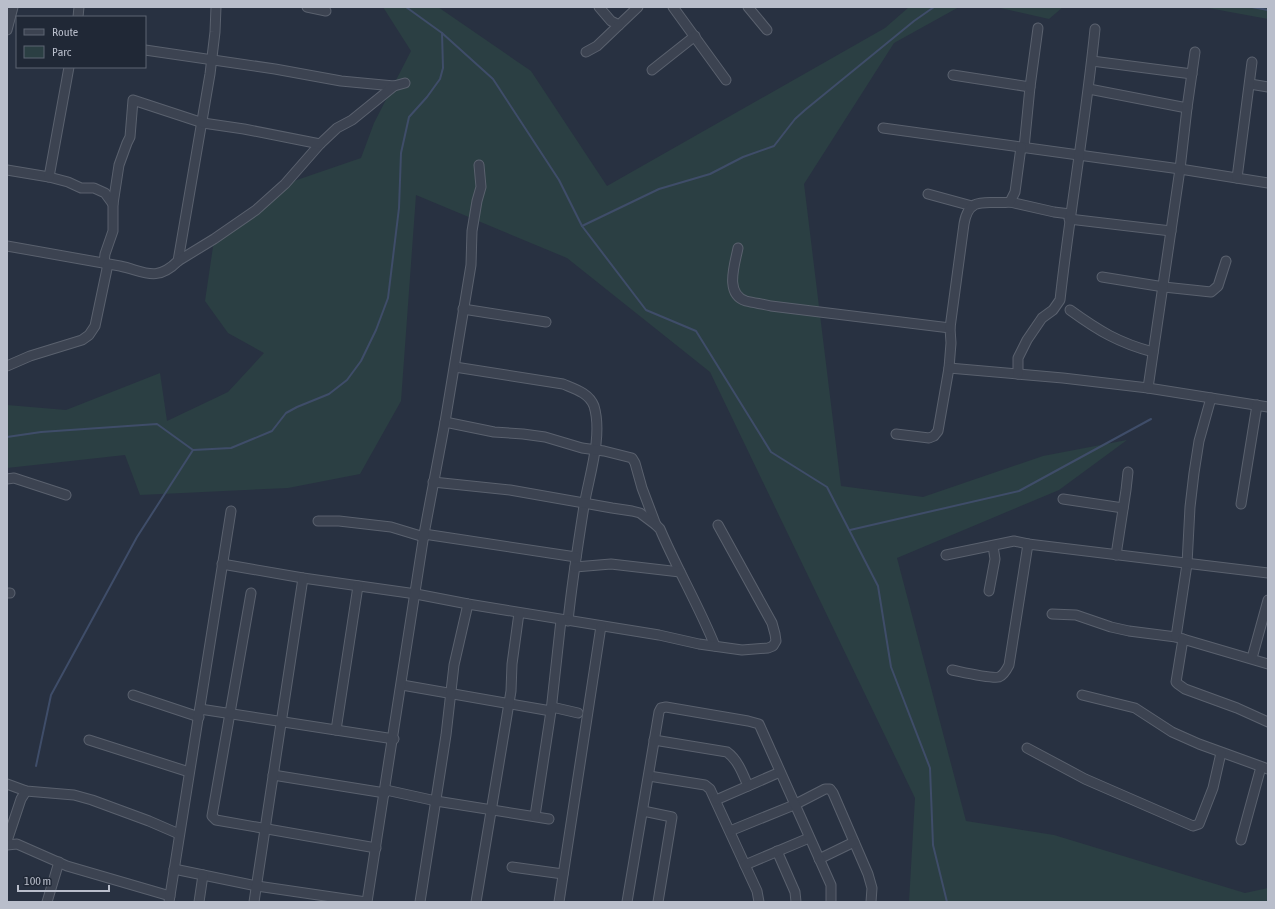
<svg xmlns="http://www.w3.org/2000/svg" width="1275" height="909" font-family="'Asap Condensed',sans-serif">
	<style>
		.green { fill: #2b3f43 }
		.lines { fill: none; stroke-linecap: round; stroke-linejoin: round }
		.stream { stroke: #3f4d69; stroke-width: 2 }
		.minor-casing { stroke: #5a616e; stroke-width: 11 }
		.minor { stroke: #3c4351; stroke-width: 9 }
	</style>
	<rect width="100%" height="100%" fill="#283141"/>
	<g class="green">
		<path d="M383,7H438L531,71L607,186L885,28L909,7H959L894,43L804,184L841,486L923,497L1043,456L1127,440L1059,490L897,558L966,821L1054,835L1245,893L1268,888V902H909L915,798L710,372L567,258L416,195L401,401L360,474L288,488L140,495L125,455L7,468V405L66,410L160,373L167,421L228,392L264,353L228,333L205,301L214,240L291,182L361,158L374,123L411,51Z"/>
		<path d="M996,7H1063L1049,19Z"/>
		<path d="M1203,7H1268V19Z"/>
	</g>
	<g class="lines">
		<g class="stream">
			<path d="M406,7L442,33L493,79L559,180L582,226L646,310L696,331L771,452L827,487L878,586L891,667L930,768L933,845L947,902"/>
			<path d="M1252,7L1268,10"/>
			<path d="M582,226L659,189L710,174L743,157L774,146L795,119L805,110L914,21L934,7"/>
			<path d="M7,437L41,432L157,424L193,450L231,448L272,431L286,413L297,407L329,394L347,380L361,361L376,330L388,298L399,208L401,153L409,117L427,97L440,79L443,68L442,33"/>
			<path d="M850,530L1019,491L1151,419"/>
			<path d="M36,766L51,695L137,537L193,450"/>
		</g>
		<g class="minor-casing">
			<g id="minor">
				<path d="M307,7L326,11"/>
				<path d="M599,7L611,21L619,25L638,7"/>
				<path d="M673,7L726,80"/>
				<path d="M748,7L767,30"/>
				<path d="M78,17L79,7"/>
				<path d="M7,30L13,7"/>
				<path d="M145,50L275,69L341,81L394,86"/>
				<path d="M586,52L597,46L619,25"/>
				<path d="M1092,61L1192,74"/>
				<path d="M652,70L695,36"/>
				<path d="M953,75L1030,87L1024,148"/>
				<path d="M1250,84L1268,87"/>
				<path d="M1030,87L1038,28"/>
				<path d="M1089,89L1187,108"/>
				<path d="M883,128L1180,169L1268,183"/>
				<path d="M7,170L49,177L68,182L81,188H94L105,193L113,204"/>
				<path d="M49,177L69,67"/>
				<path d="M1237,178L1252,62"/>
				<path d="M928,194L972,206"/>
				<path d="M1010,202L1054,212L1070,214"/>
				<path d="M1069,219L1171,231"/>
				<path d="M7,246L120,266C144,271 156,283 178,261L210,74L215,32L216,7"/>
				<path d="M738,248C735,264 724,294 746,301C754,303 763,304 771,306L950,328L951,343L949,368L938,431L934,436L929,438L896,434"/>
				<path d="M178,261L214,239L256,210L285,184L320,144L337,128L352,120L394,86L405,83"/>
				<path d="M104,263L105,254L113,231V204L119,165L127,143L130,137L133,100L203,123L244,129L320,144"/>
				<path d="M1102,277L1164,287L1211,292L1218,286L1226,261"/>
				<path d="M463,309L546,322"/>
				<path d="M1070,310C1099,331 1119,343 1153,352"/>
				<path d="M950,328L964,224C969,194 988,205 1010,202L1015,192L1021,147"/>
				<path d="M7,366L30,356L82,340L89,335L95,326L108,264"/>
				<path d="M455,367L563,384C575,389 589,393 594,406C603,436 589,476 584,506C578,544 572,582 568,621"/>
				<path d="M949,368L1063,378L1148,388L1268,407"/>
				<path d="M1018,374V358L1027,340L1042,318L1053,310L1060,300C1070,210 1086,119 1095,29"/>
				<path d="M1148,388L1180,169L1187,108L1195,52"/>
				<path d="M445,422L494,432L523,434L545,437L582,448L604,451L632,458L635,463L642,488L656,525"/>
				<path d="M7,479L14,478L66,495"/>
				<path d="M433,482L510,490L612,508L632,511L640,513L656,525L660,529C677,569 699,606 715,646"/>
				<path d="M1063,499L1123,508"/>
				<path d="M1241,504L1257,405"/>
				<path d="M318,521H339L391,527L424,537"/>
				<path d="M424,534L576,557"/>
				<path d="M946,555L1014,541L1028,544"/>
				<path d="M1116,555L1126,490L1128,472"/>
				<path d="M222,564L303,578L416,594L468,604L659,635L699,644L742,650L768,648L773,646L776,641L775,634L772,623L718,525"/>
				<path d="M575,567L611,564L680,572"/>
				<path d="M989,591L995,559L993,546"/>
				<path d="M7,593H10"/>
				<path d="M251,593L212,816L216,820L376,848"/>
				<path d="M1052,614L1076,615L1111,627L1129,631L1176,637L1268,664"/>
				<path d="M1176,637L1187,564L1190,507L1194,473L1199,441L1211,398"/>
				<path d="M1183,639L1176,682L1178,684L1185,689L1237,708L1268,722"/>
				<path d="M1252,658L1268,600"/>
				<path d="M952,670C962,672 991,679 999,677C1004,675 1007,669 1009,665L1028,544L1268,573"/>
				<path d="M402,685L551,711"/>
				<path d="M133,695L199,717"/>
				<path d="M1082,695L1135,708L1172,732L1199,744L1268,769"/>
				<path d="M552,707L578,713"/>
				<path d="M200,709L394,739"/>
				<path d="M336,730L358,586"/>
				<path d="M89,740L189,772"/>
				<path d="M654,740L727,752C738,760 743,774 748,786"/>
				<path d="M1027,748L1085,779L1193,826L1199,824L1213,788L1221,753"/>
				<path d="M273,775L385,793"/>
				<path d="M649,776L705,785L710,789L757,891L759,902"/>
				<path d="M7,784L26,791L74,795L92,800L149,821L179,834"/>
				<path d="M386,790L436,801L549,819"/>
				<path d="M716,800L780,772"/>
				<path d="M643,811L672,817L658,902"/>
				<path d="M535,816L551,711L561,620"/>
				<path d="M730,831L794,805L825,789H830L833,793L868,874L872,888L871,902"/>
				<path d="M1241,840L1261,767"/>
				<path d="M7,841L21,799L26,791"/>
				<path d="M7,845L17,844L67,866L170,896"/>
				<path d="M777,851L795,892L796,902"/>
				<path d="M819,859L854,842"/>
				<path d="M745,865L809,838"/>
				<path d="M512,867L563,874"/>
				<path d="M174,869L257,886L366,902"/>
				<path d="M47,902L59,862"/>
				<path d="M169,902L231,511"/>
				<path d="M199,902L203,875"/>
				<path d="M254,902L303,578"/>
				<path d="M367,902L424,534L445,422L471,265L472,231L477,201L481,187L479,165"/>
				<path d="M420,902L446,735L454,665L468,604"/>
				<path d="M476,902L511,691L512,664L519,613"/>
				<path d="M559,902L601,626"/>
				<path d="M627,902L659,712L661,708L666,707L748,721L759,724L831,885V902"/>
			</g>
		</g>
		<use href="#minor" class="minor"/>
	</g>
	<rect width="1275" height="909" fill="none" stroke="#b9becb" stroke-width="16"/>
	<rect x="16" y="16" width="130" height="52" fill="#202836" stroke="#5d6472"/>
	<rect x="24" y="29" width="20" height="6" fill="#3c4351" stroke="#5d6472"/>
	<text x="52" y="36" font-size="12" fill="#b9becb">Route</text>
	<rect x="24" y="46" width="20" height="12" fill="#2b3f43" stroke="#5d6472"/>
	<text x="52" y="56" font-size="12" fill="#b9becb">Parc</text>
	<path d="M18 885v6h91v-6" fill="none" stroke="#b9becb" stroke-width="2"/>
	<text x="24" y="885" font-size="12" fill="#b9becb" stroke="#202836" stroke-width="3" paint-order="stroke">100 m</text>
</svg>
